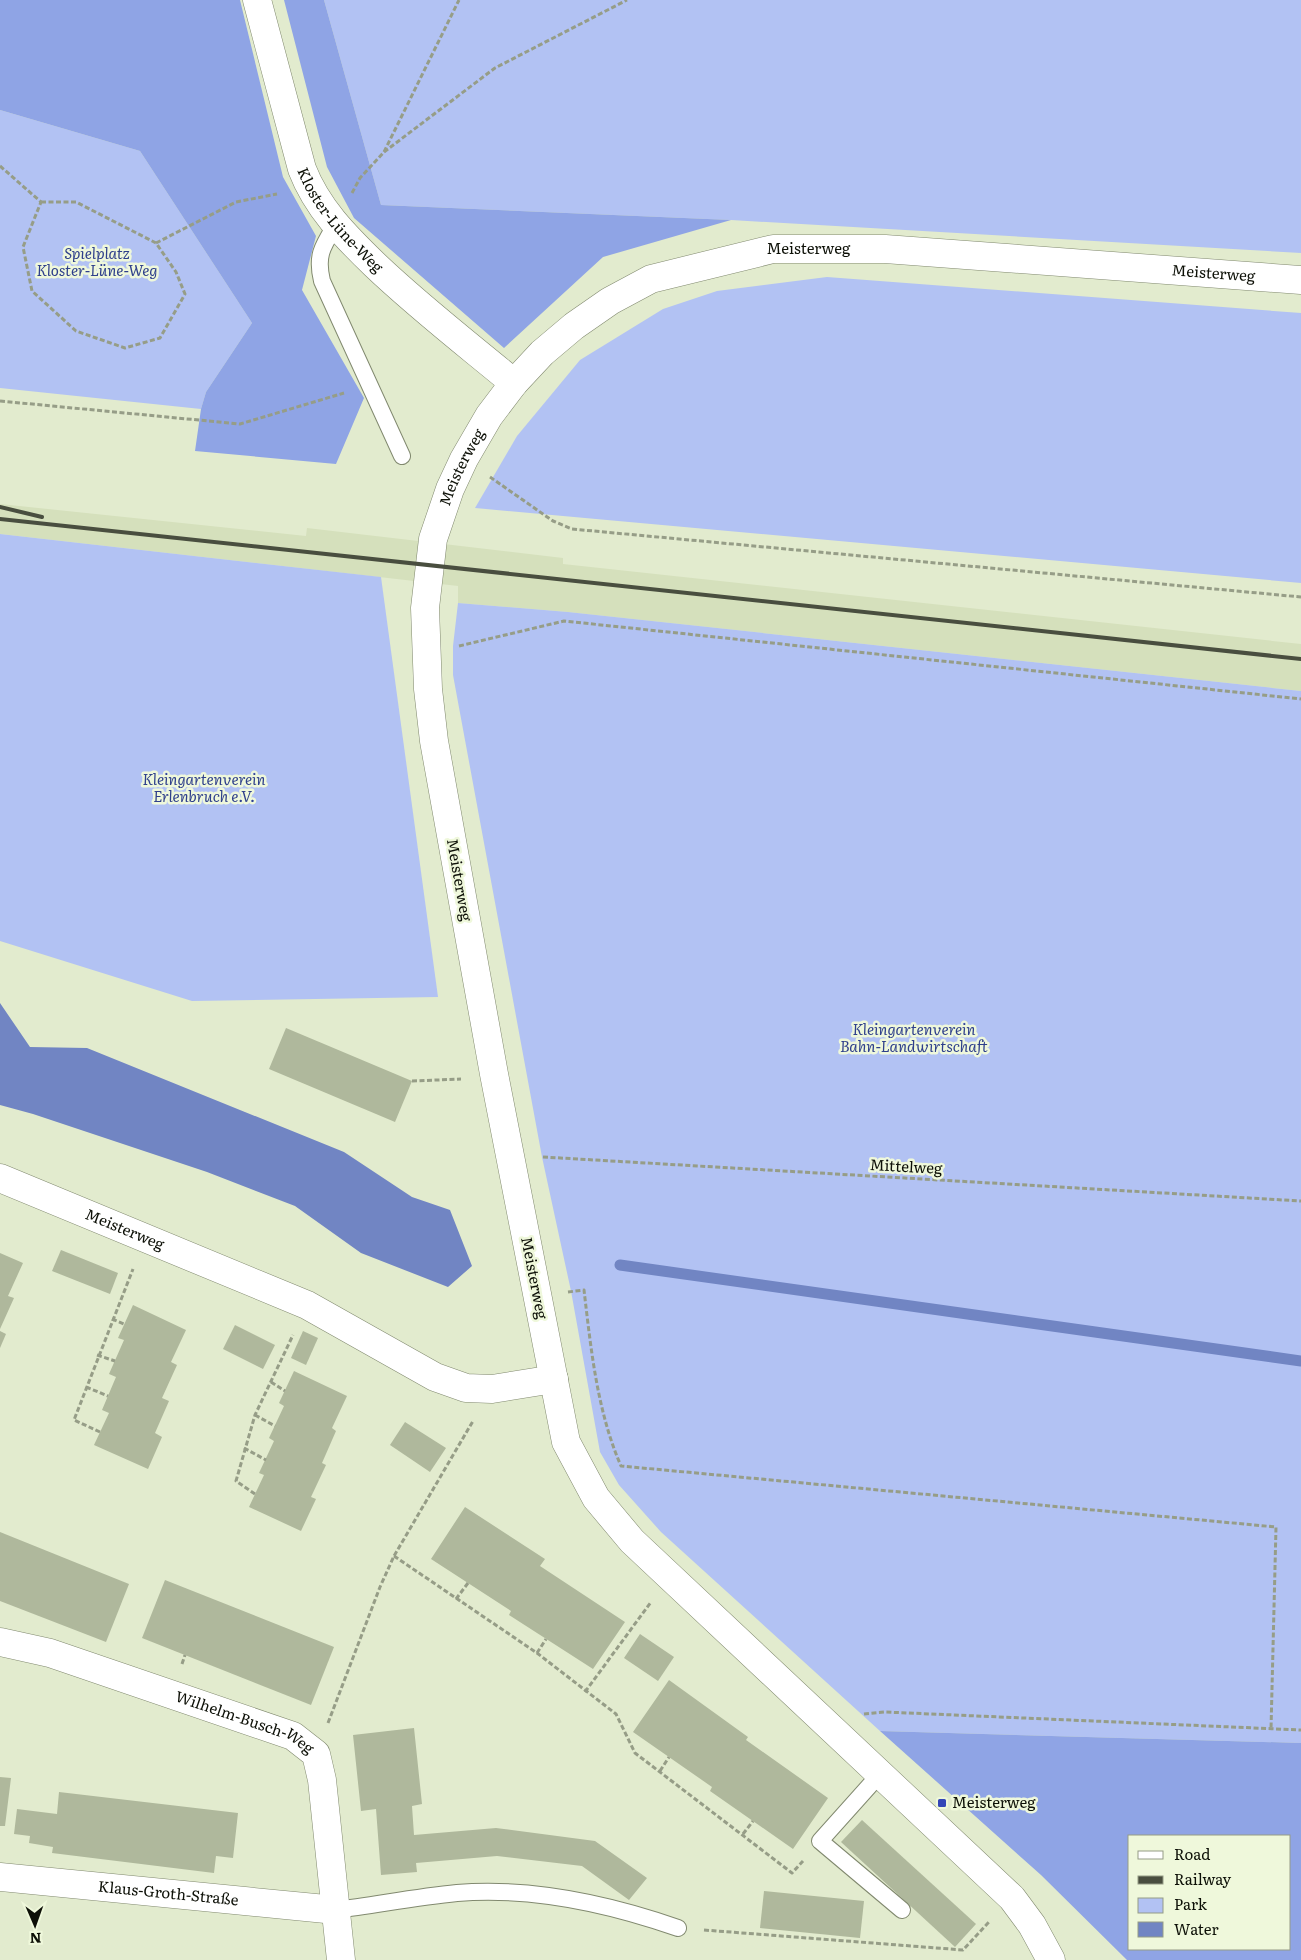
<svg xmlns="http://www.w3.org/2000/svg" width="1301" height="1960" font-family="Literata,serif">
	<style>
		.built { fill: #d5e0bc }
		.green { fill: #b2c2f3 }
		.forest { fill: #8fa4e5; fill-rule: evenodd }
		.water { fill: #7185c3 }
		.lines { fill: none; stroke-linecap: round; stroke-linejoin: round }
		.stream { stroke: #7185c3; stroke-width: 11 }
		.building { fill: #afb89c }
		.lane-casing { stroke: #81896f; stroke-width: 18 }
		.street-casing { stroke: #81896f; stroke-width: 29 }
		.secondary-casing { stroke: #81896f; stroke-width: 29 }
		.path { stroke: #969d87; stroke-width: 3; stroke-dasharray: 5 2.5; stroke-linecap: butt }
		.lane { stroke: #fff; stroke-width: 16 }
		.street { stroke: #fff; stroke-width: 28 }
		.secondary { stroke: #fff; stroke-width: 28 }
		.rail { stroke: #494e3f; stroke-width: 4 }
		.poi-dot { fill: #3346b7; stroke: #eff8db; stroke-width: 2 }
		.labels { text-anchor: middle; stroke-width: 5; stroke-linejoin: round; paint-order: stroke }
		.street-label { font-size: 15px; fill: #0d1007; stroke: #eff8db }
		.park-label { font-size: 15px; font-style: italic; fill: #2e3f8b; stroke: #eff8db }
		.poi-label { font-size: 15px; fill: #0d1007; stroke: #eff8db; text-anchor: start }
	</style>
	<rect width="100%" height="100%" fill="#e2ebce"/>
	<path class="built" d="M0,504L306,536L307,528L563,558V564L1301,644V691L568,612L458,603V586L0,534Z"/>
	<g class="green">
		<path d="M324,0H1301V253L731,220L381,205Z"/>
		<path d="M0,110L140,151L252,323L206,392L201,409L0,388Z"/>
		<path d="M827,277L1301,313V583L475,508L517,436L580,360L663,309L717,291Z"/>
		<path d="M0,534L381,577L438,997L192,1001L0,941Z"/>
		<path d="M458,603L568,612L1301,691V1743L880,1731L661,1532L619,1485L600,1452L571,1291L542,1157L453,675V646Z"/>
	</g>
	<g class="forest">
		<path d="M0,0H240L283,177L316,236L302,290L364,398L336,464L195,451L201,409L206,392L252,323L140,151L0,110Z"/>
		<path d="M284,0H324L381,205L731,220L603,257L504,348L354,218L327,167Z"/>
		<path d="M880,1731L1301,1743V1960H1127L1041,1875ZM1130,1836H1290V1949H1130Z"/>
	</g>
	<path class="water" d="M0,1003L30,1047L87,1048L344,1152L412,1197L450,1210L472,1266L448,1287L361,1253L295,1206L207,1172L33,1114L0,1105Z"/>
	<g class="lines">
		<path class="stream" d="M620,1265L1301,1361"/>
	</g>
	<g class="building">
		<path d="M286,1028L412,1081L395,1122L269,1069Z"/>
		<path d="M61,1250L118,1273L110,1294L52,1271Z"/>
		<path d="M0,1253L23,1263L8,1296L14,1298L0,1329Z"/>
		<path d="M133,1305L186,1330L171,1362L177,1365L162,1398L169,1401L155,1433L162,1437L148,1469L94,1445L109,1413L102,1410L116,1377L109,1374L124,1340L118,1338Z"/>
		<path d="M235,1325L275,1345L263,1369L223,1349Z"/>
		<path d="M0,1331L6,1334L0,1348Z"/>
		<path d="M303,1331L318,1338L306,1365L291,1358Z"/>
		<path d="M294,1371L347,1396L332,1428L336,1431L322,1463L326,1465L311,1497L316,1499L301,1531L249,1507L264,1475L259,1473L274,1441L269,1438L284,1406L279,1403Z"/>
		<path d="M405,1422L446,1448L430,1472L390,1445Z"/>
		<path d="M465,1507L545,1559L540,1566L625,1622L593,1669L509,1615L511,1611L431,1559Z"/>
		<path d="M0,1532L129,1584L106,1642L0,1601Z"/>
		<path d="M165,1580L334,1647L311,1705L142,1638Z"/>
		<path d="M640,1634L674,1657L658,1681L624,1658Z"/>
		<path d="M669,1680L748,1737L746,1740L828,1798L793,1849L710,1791L712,1787L633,1732Z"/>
		<path d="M414,1728L422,1804L412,1806L414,1835L496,1828L595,1841L647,1878L629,1900L582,1866L497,1856L416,1863L417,1872L381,1875L376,1809L361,1811L353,1735Z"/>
		<path d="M0,1777L11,1778L5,1826H0Z"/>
		<path d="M59,1792L238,1813L233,1858L216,1856L214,1873L52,1853L53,1847L29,1843L30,1836L14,1834L17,1809L57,1814Z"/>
		<path d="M862,1820L976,1924L955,1947L841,1842Z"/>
		<path d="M764,1891L864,1901L860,1938L760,1928Z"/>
	</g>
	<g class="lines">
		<g class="lane-casing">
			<g id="lane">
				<path d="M335,226C322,247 316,256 322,281L402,456"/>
				<path d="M880,1774L820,1841L902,1910"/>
				<path d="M336,1910C376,1905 416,1897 457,1893C531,1887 609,1904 678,1928"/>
			</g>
		</g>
		<g class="street-casing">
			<g id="street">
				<path id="s1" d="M257,0L302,169C317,208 345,236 375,265C419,307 467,344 514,383"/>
				<path id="s2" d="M0,1178L307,1305L435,1377L466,1388L492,1389L554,1379"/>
				<path id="s3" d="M0,1642L50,1653L293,1736L316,1754L322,1780L341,1960"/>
				<path id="s4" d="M0,1877L336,1910"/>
			</g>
		</g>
		<g class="secondary-casing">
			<g id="secondary">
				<path id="s5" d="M1051,1960L1032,1925L1012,1898L632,1541L596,1498L566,1442L494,1074L434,741L428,689L425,608L433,539L450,489L464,459L489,416L514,383L542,353L574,326L610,301L651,279L773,249H885L1301,280"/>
			</g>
		</g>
		<g class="path">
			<path d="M384,152L495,68L627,0"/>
			<path d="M0,166L41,202"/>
			<path d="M352,193L360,178L384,152L459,0"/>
			<path d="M41,202H76L156,243L176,272L185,294L160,338L125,348L76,331L32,291L23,247Z"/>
			<path d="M156,243L236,202L277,194"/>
			<path d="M0,401L240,424L344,393"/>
			<path d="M490,477L553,521L572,529L1301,597"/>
			<path d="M459,646L564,621L1301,699"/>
			<path d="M412,1081L461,1079"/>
			<path d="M543,1157L1301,1201"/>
			<path d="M568,1292L584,1290C591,1349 597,1411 621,1466L1276,1527L1271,1729"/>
			<path d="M112,1319L124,1324"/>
			<path d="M97,1355L115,1361"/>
			<path d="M271,1382L285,1391"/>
			<path d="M86,1387L108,1396"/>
			<path d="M255,1415L275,1426"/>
			<path d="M100,1432L74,1420L133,1269"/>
			<path d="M244,1448L266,1460"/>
			<path d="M255,1494L236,1481L255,1415L293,1335"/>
			<path d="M394,1556L537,1653L616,1714L635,1753L792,1873L803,1861"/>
			<path d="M456,1599L468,1583"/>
			<path d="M537,1653L546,1639"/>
			<path d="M182,1664L185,1655"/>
			<path d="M585,1692L651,1602"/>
			<path d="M864,1714L885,1712L1301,1730"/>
			<path d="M328,1723L380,1587L394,1556L473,1421"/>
			<path d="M660,1771L669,1757"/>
			<path d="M743,1834L753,1821"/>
			<path d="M704,1930L963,1950L989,1922"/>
		</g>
		<use href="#lane" class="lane"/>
		<use href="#street" class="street"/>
		<use href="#secondary" class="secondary"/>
		<g class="rail">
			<path d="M0,507L42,517"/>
			<path d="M0,519L1301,659"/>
		</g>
	</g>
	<rect class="poi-dot" x="937" y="1798" width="10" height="10" rx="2.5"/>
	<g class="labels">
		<g class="street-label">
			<text dy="5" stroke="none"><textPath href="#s1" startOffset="239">Kloster-Lüne-Weg</textPath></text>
			<text dy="5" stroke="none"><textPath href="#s5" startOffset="2142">Meisterweg</textPath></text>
			<text dy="5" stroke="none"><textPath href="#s5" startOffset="2548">Meisterweg</textPath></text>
			<text dy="5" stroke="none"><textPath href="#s5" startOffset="1708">Meisterweg</textPath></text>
			<text transform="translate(459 880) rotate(80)" y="5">Meisterweg</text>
			<text transform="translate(906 1167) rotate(3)" y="5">Mittelweg</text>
			<text dy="5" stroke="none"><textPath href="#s2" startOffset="135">Meisterweg</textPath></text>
			<text transform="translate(534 1278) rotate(79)" y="5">Meisterweg</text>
			<text dy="5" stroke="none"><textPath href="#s3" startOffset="258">Wilhelm-Busch-Weg</textPath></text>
			<text dy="5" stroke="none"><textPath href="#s4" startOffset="169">Klaus-Groth-Straße</textPath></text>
		</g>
		<g class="park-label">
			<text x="97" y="259">Spielplatz<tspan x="97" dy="17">Kloster-Lüne-Weg</tspan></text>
			<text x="204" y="785">Kleingartenverein<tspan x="204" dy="17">Erlenbruch e.V.</tspan></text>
			<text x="914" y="1035">Kleingartenverein<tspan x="914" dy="17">Bahn-Landwirtschaft</tspan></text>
		</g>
		<g class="poi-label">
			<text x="952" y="1808">Meisterweg</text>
		</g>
	</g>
	<rect x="1128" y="1835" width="162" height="115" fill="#eff8db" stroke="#959b86"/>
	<rect x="1138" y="1851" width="25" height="8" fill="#ffffff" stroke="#959b86"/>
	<text x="1174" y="1860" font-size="15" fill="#0d1007">Road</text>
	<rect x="1138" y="1876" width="25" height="8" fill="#494e3f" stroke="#959b86"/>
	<text x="1174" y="1885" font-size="15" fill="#0d1007">Railway</text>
	<rect x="1138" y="1898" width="25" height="15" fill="#b2c2f3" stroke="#959b86"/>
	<text x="1174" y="1910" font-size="15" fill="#0d1007">Park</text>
	<rect x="1138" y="1922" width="25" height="15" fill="#7185c3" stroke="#959b86"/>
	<text x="1174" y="1935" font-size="15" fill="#0d1007">Water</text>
	<g transform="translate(35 1925) rotate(178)" stroke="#eff8db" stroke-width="4" paint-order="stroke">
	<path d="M0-4L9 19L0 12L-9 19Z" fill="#0d1007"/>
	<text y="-8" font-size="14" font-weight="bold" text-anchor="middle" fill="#0d1007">N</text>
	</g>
</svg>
